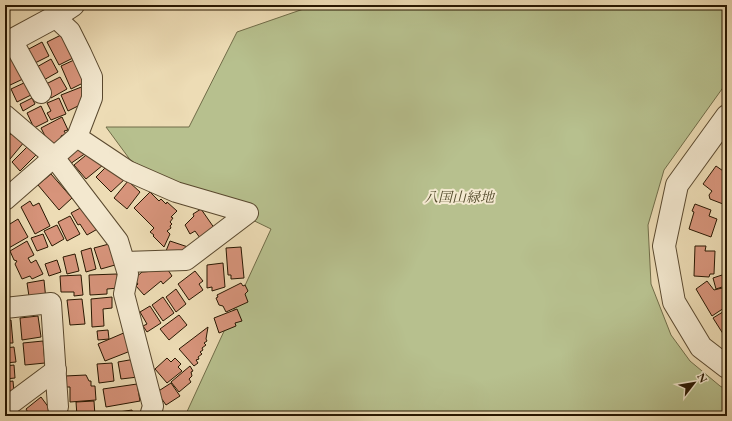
<svg xmlns="http://www.w3.org/2000/svg" width="732" height="421" font-family="'EB Garamond','Noto Serif JP',serif">
	<style>
		.green { fill: #b7c08e; stroke: #706c48 }
		.building { fill: #d7947b; stroke: #281701 }
		.lines { fill: none; stroke-linecap: round; stroke-linejoin: round }
		.minor-casing { stroke: #59482e; stroke-width: 22 }
		.tertiary-casing { stroke: #59482e; stroke-width: 24 }
		.minor { stroke: #f3e8cf; stroke-width: 20 }
		.tertiary { stroke: #f3e8cf; stroke-width: 22 }
		.labels { text-anchor: middle; stroke-width: 4; stroke-linejoin: round; paint-order: stroke }
		.park-label { font-size: 14px; font-style: italic; fill: #534a2b; stroke: #f3e8cf }
	</style>
	<rect width="100%" height="100%" fill="#eddcb5"/>
	<filter id="stains"><feTurbulence type="fractalNoise" baseFrequency=".005" numOctaves="4"/><feColorMatrix values="0 0 0 0 .2 0 0 0 0 .09 0 0 0 0 .02 0 0 0 .5 -.17"/></filter>
	<radialGradient id="worn" r=".72"><stop offset=".6" stop-color="#630" stop-opacity="0"/><stop offset="1" stop-color="#630" stop-opacity=".3"/></radialGradient>
	<path class="green" d="M315,5H727V82L664,170L648,225L651,284L671,335L690,361L720,386L727,390V416H185L271,229L131,161L106,127H189L237,32Z"/>
	<g class="building">
		<path d="M61,35L73,58L59,65L47,42Z"/>
		<path d="M42,42L49,56L33,64L27,50Z"/>
		<path d="M12,57L23,79L8,86L5,80V60Z"/>
		<path d="M51,59L58,72L42,81L35,68Z"/>
		<path d="M74,60L85,82L71,89L61,66Z"/>
		<path d="M60,77L67,89L51,98L44,85Z"/>
		<path d="M26,82L31,95L17,102L11,89Z"/>
		<path d="M84,86L80,105L68,111L61,95Z"/>
		<path d="M32,98L35,104L23,111L20,104Z"/>
		<path d="M59,98L66,114L51,120L47,113L51,111L47,103Z"/>
		<path d="M41,106L48,121L34,128L27,113Z"/>
		<path d="M62,117L68,130L64,131L66,134L61,136L62,140L50,146L41,128Z"/>
		<path d="M13,131L25,141L10,159L5,155V141Z"/>
		<path d="M81,145L86,153L70,164L65,156Z"/>
		<path d="M28,146L36,155L20,171L12,162Z"/>
		<path d="M91,151L103,165L86,179L74,165Z"/>
		<path d="M716,166L726,173L724,175L727,177V199L723,204L710,199L709,195L712,191L703,184Z"/>
		<path d="M106,167L112,173L117,168L126,178L111,192L96,177Z"/>
		<path d="M51,174L72,198L59,210L38,185Z"/>
		<path d="M128,181L140,192L127,209L114,198Z"/>
		<path d="M150,192L159,201L161,199L166,204L167,202L177,211L171,217L173,218L170,222L172,224L170,226L171,228L167,231L170,234L164,247L153,236L154,235L150,232L154,228L134,208Z"/>
		<path d="M30,201L33,206L39,203L50,226L35,234L21,207Z"/>
		<path d="M695,204L711,210L709,216L717,219L711,237L689,229L694,212L692,211Z"/>
		<path d="M86,205L101,227L87,235L80,224L78,225L71,213Z"/>
		<path d="M201,209L217,232L203,242L195,231L190,234L185,225L194,216L193,214Z"/>
		<path d="M70,216L80,234L67,241L58,222Z"/>
		<path d="M18,219L28,237L7,249L5,246V227Z"/>
		<path d="M57,225L64,239L52,246L44,231Z"/>
		<path d="M43,234L48,247L37,251L31,238Z"/>
		<path d="M27,241L34,255L28,258L31,263L36,260L43,274L32,279L30,276L22,279L15,264L17,261L14,260L10,251Z"/>
		<path d="M170,241L191,248L182,257L166,251Z"/>
		<path d="M109,244L115,265L101,269L94,248Z"/>
		<path d="M695,246H706L705,251H715L714,274H710L709,277L694,276Z"/>
		<path d="M241,247L244,278L231,279V275H228L226,248Z"/>
		<path d="M91,248L96,269L86,272L81,251Z"/>
		<path d="M75,254L79,271L67,274L63,257Z"/>
		<path d="M57,260L61,272L49,276L45,264Z"/>
		<path d="M223,263L225,287L212,291V287L207,288V265Z"/>
		<path d="M168,270L172,276L163,284L161,281L144,295L136,286L138,284L134,279L142,272Z"/>
		<path d="M195,271L203,281L199,284L203,290L189,300L178,284Z"/>
		<path d="M117,274L119,288L107,289V294L90,295L89,275Z"/>
		<path d="M81,275L83,295L74,296V292H61L60,276Z"/>
		<path d="M722,275L725,286L716,289L713,278Z"/>
		<path d="M44,280L46,300L30,303L27,283Z"/>
		<path d="M707,281L714,290L722,288L727,295V306L712,316L696,289Z"/>
		<path d="M241,283L243,286L245,285L248,291L245,294L248,302L226,312L223,306L219,305L216,298L218,297L217,295Z"/>
		<path d="M176,289L186,304L176,312L166,297Z"/>
		<path d="M112,297V308L103,309L104,326L92,327L91,299Z"/>
		<path d="M163,297L174,313L163,321L152,305Z"/>
		<path d="M82,299L85,324L70,325L67,300Z"/>
		<path d="M150,306L161,323L147,332L143,326L147,324L140,312Z"/>
		<path d="M237,309L242,321L235,323L236,326L219,333L214,318Z"/>
		<path d="M726,310L727,311V340L713,318Z"/>
		<path d="M179,315L187,325L169,340L160,329Z"/>
		<path d="M38,316L41,337L22,340L20,318Z"/>
		<path d="M11,320L13,343H5V321Z"/>
		<path d="M208,327L206,339L207,341L204,343L206,345L202,348L203,350L200,352L202,354L198,357L199,359L196,360L198,363L194,366L179,349Z"/>
		<path d="M108,330L109,339L98,340L97,331Z"/>
		<path d="M126,332L133,350L105,361L98,344Z"/>
		<path d="M43,341L45,363L25,365L23,343Z"/>
		<path d="M14,347L16,362L5,363V348Z"/>
		<path d="M167,358L171,362L175,358L181,364L178,367L182,371L167,383L155,369Z"/>
		<path d="M135,359L138,377L121,379L118,362Z"/>
		<path d="M112,363L114,381L99,383L97,364Z"/>
		<path d="M14,365L15,378L5,379V366Z"/>
		<path d="M190,366L193,371L191,372L192,376L189,379L191,382L179,392L171,382Z"/>
		<path d="M86,375L89,381H91V386H95L96,400L70,402V387H66L65,376Z"/>
		<path d="M13,381L14,392L5,393V382Z"/>
		<path d="M171,383L180,396L166,405L157,392Z"/>
		<path d="M137,384L140,401L106,407L103,389Z"/>
		<path d="M41,397L52,412L46,416H30L26,409Z"/>
		<path d="M94,401L95,416H77L76,402Z"/>
		<path d="M132,410L133,416H113L112,413Z"/>
	</g>
	<g class="lines">
		<g class="minor-casing">
			<g id="minor">
				<path d="M12,40L41,93"/>
				<path d="M5,115L53,156L118,241L128,274L124,294L153,406L150,416"/>
				<path d="M77,137L128,171L176,192L248,213L186,260L125,262"/>
				<path d="M5,200L77,137L92,98V77L81,53L70,31L55,17"/>
				<path d="M5,308L51,303L58,407"/>
				<path d="M5,408L56,370"/>
			</g>
		</g>
		<g class="tertiary-casing">
			<g id="tertiary">
				<path d="M5,44L55,17L73,5"/>
				<path d="M727,116L677,185L664,246L674,302L701,347L727,367"/>
			</g>
		</g>
		<use href="#minor" class="minor"/>
		<use href="#tertiary" class="tertiary"/>
	</g>
	<g class="labels">
		<g class="park-label">
			<text x="459" y="202">八国山緑地</text>
		</g>
	</g>
	<rect width="732" height="421" fill="none" stroke="#eddcb5" stroke-width="20"/>
	<rect x="6" y="6" width="720" height="409" fill="none" stroke="#281701" stroke-width="2"/>
	<rect x="10" y="10" width="712" height="401" fill="none" stroke="#281701"/>
	<g transform="translate(694 383) rotate(59)" stroke="#f3e8cf" stroke-width="3" paint-order="stroke">
	<path d="M0-3L7 15L0 10L-7 15Z" fill="#281701"/>
	<text y="-6" font-size="11" font-weight="bold" text-anchor="middle" fill="#281701">N</text>
	</g>
	<rect width="100%" height="100%" filter="url(#stains)"/>
	<rect width="100%" height="100%" fill="url(#worn)"/>
</svg>
